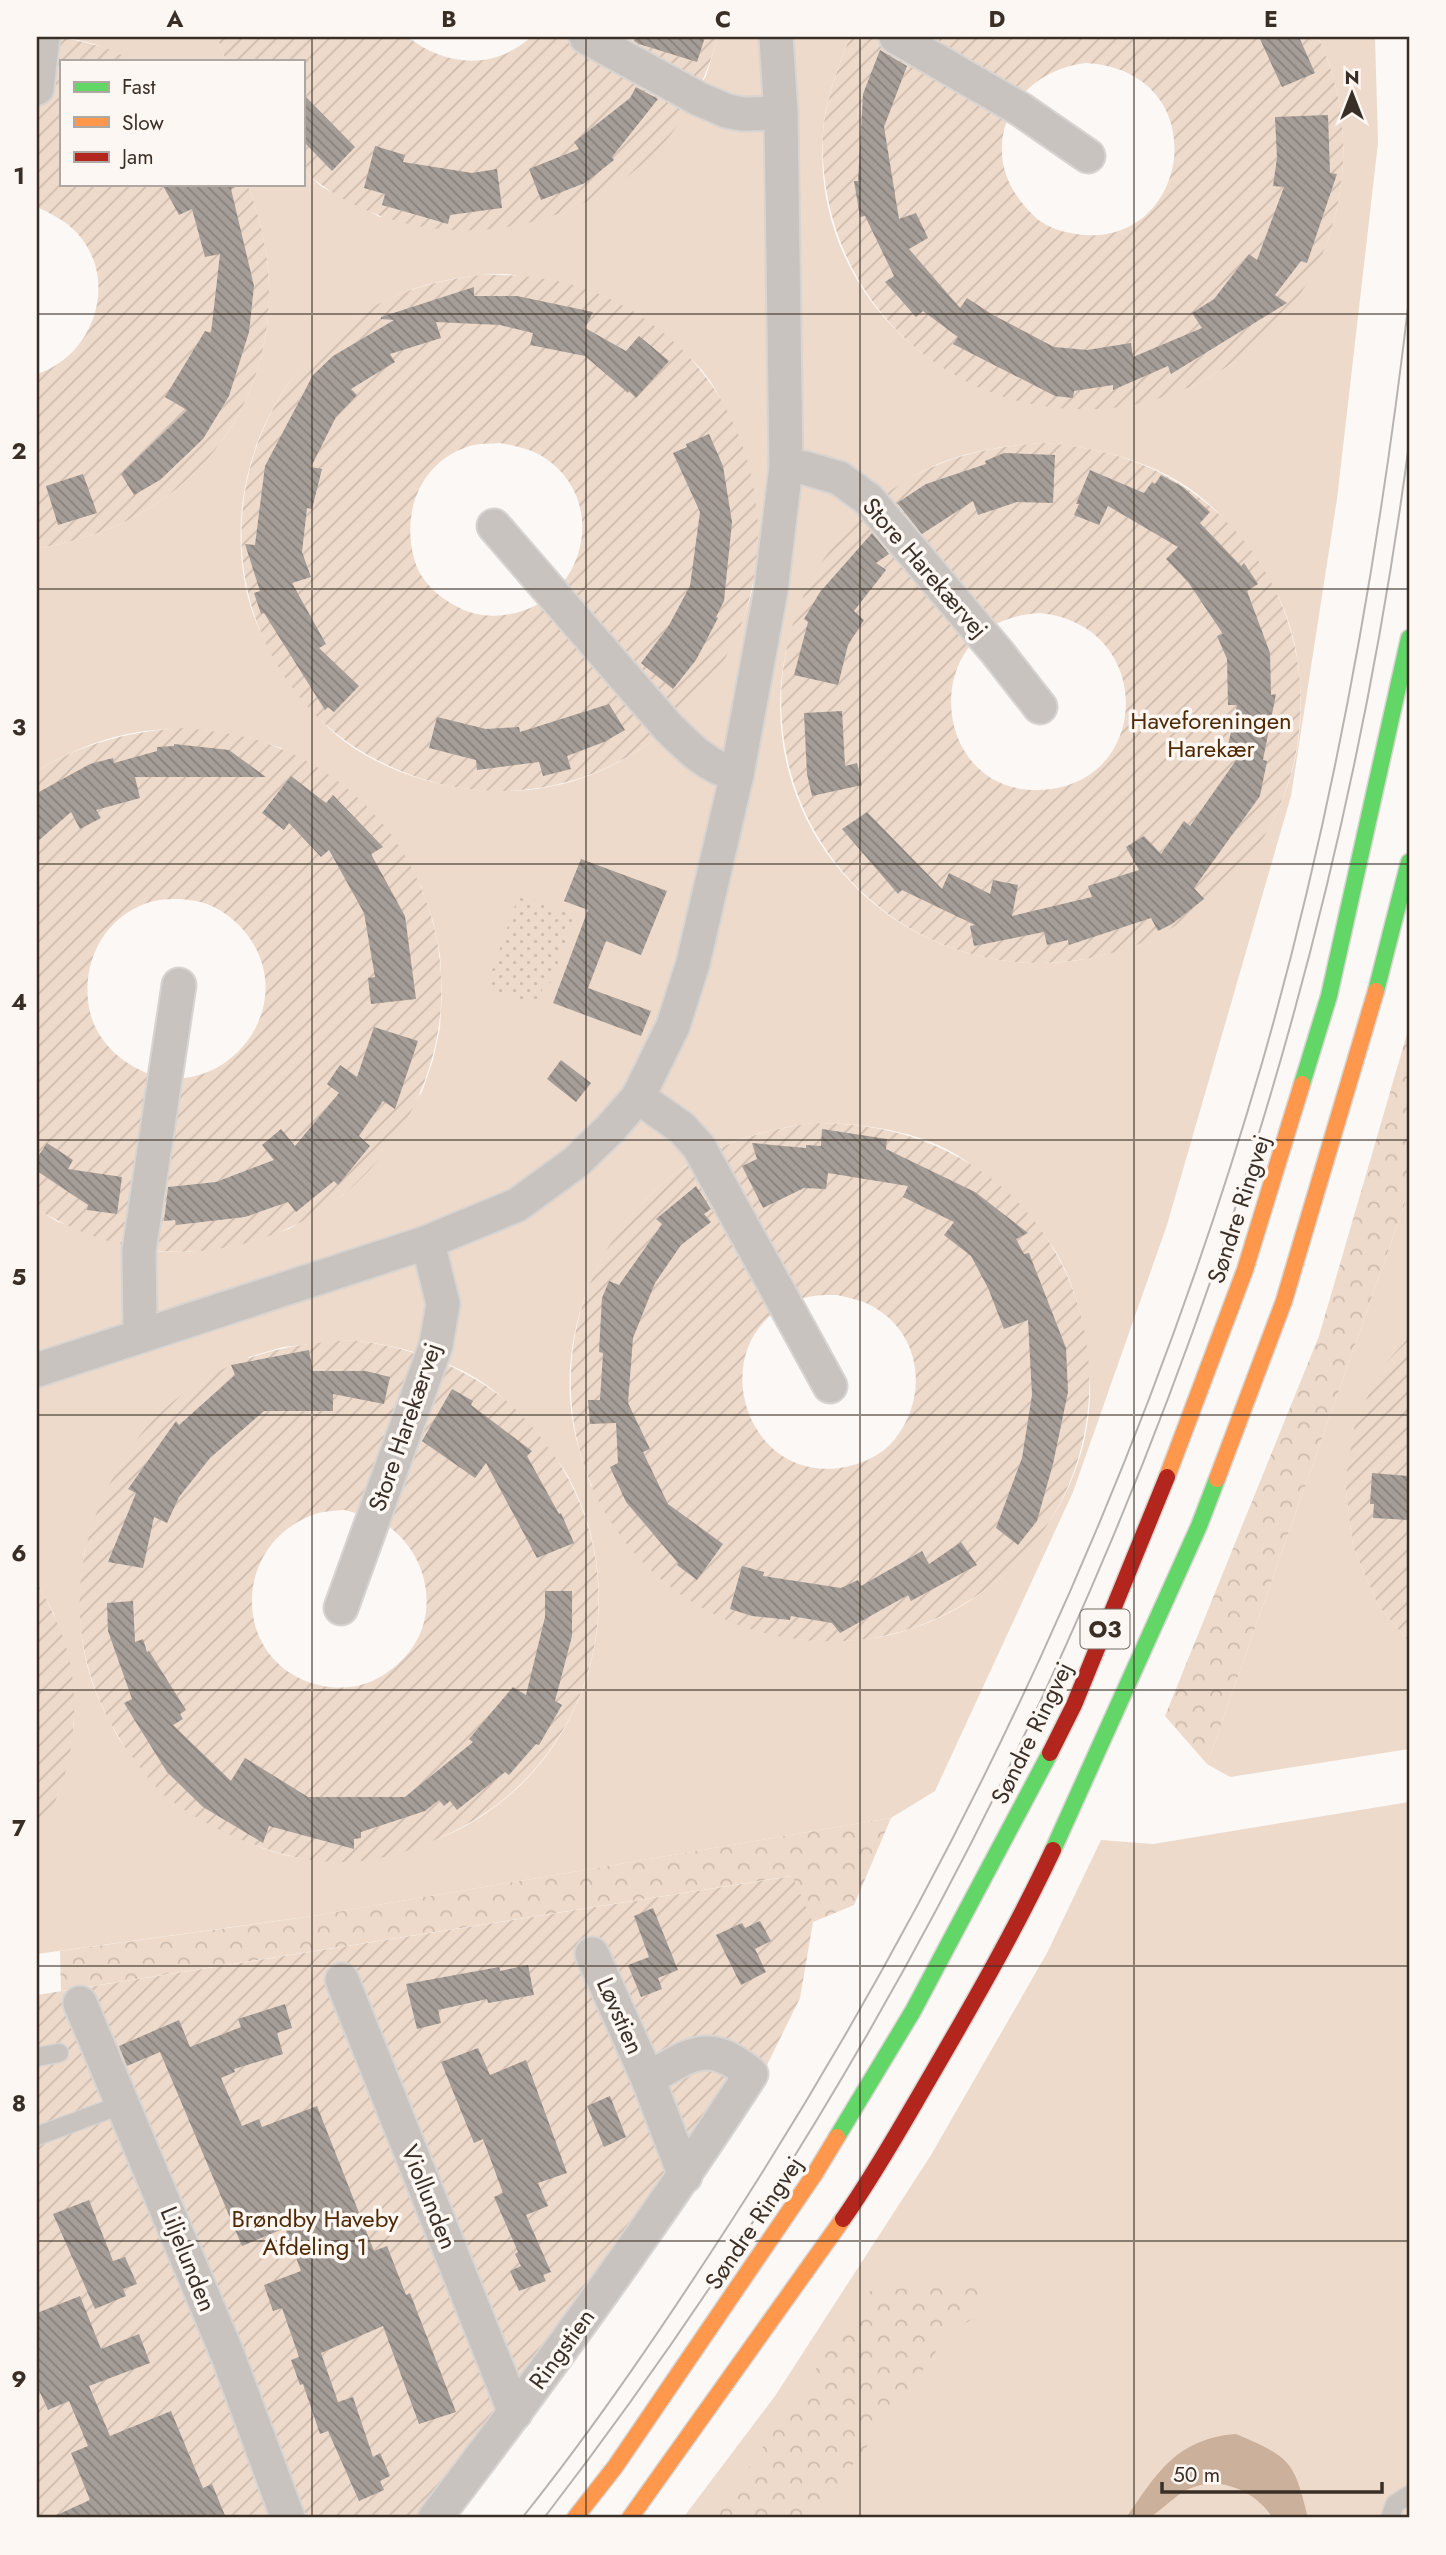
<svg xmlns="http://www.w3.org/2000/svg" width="1446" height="2555" font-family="Jost,sans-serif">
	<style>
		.grass { fill: #eedacb; fill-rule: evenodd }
		.forest { fill: url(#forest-crowns) }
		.park { fill: url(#park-dots) }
		.garden { fill: url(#garden-furrows); fill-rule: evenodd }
		.water { fill: #cbb09b }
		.building { fill: url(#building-back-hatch) }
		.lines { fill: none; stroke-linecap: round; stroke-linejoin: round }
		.lane-casing { stroke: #d7d4d1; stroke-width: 21 }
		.street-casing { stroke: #d7d4d1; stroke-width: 37 }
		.fast-casing { stroke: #d7d4d1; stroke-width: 19 }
		.slow-casing { stroke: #d7d4d1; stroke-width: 19 }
		.jam-casing { stroke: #d7d4d1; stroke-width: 19 }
		.lane { stroke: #c9c3bf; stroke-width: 18 }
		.street { stroke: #c9c3bf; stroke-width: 33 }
		.fast { stroke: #63d668; stroke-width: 16 }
		.slow { stroke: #ff974d; stroke-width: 16 }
		.jam { stroke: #b3261e; stroke-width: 16 }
		.tram { stroke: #b8b3af; stroke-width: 2 }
		.grid { fill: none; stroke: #3a2f27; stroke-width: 2; stroke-opacity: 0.55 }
		.labels { text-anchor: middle; stroke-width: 7; stroke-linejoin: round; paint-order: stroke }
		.shield { fill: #fdf7f3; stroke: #746b64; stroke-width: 2 }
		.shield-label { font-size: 23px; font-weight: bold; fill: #3a2f27 }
		.street-label { font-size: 24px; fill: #3a2f27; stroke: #fdf7f3 }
		.park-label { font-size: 24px; fill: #4e2904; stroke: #fdf7f3 }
		.neatline { fill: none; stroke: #3a2f27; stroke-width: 2.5 }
		.grid-label { font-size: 23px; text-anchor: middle; font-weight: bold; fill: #3a2f27 }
	</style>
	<defs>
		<pattern id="forest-crowns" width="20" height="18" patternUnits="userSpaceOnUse" patternTransform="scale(1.75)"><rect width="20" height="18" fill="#eedacb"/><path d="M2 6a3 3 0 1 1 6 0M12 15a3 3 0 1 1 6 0" fill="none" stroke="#cdbbae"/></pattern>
		<pattern id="park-dots" width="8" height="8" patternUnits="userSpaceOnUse" patternTransform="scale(1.75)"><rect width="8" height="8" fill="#eedacb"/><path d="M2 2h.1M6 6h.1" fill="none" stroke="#cdbbae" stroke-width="1.8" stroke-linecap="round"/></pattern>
		<pattern id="garden-furrows" width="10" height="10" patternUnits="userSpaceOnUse" patternTransform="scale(1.75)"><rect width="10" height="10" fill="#eedacb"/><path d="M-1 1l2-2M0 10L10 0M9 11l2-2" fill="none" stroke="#cdbbae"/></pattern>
		<pattern id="building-back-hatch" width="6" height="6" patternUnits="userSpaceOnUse" patternTransform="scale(1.75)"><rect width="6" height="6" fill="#a59d97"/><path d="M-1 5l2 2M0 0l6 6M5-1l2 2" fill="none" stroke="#87807b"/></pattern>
	</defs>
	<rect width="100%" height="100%" fill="#fbf8f5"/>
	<g class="grass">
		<path d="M66,37H217L226,61H133L94,44Z"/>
		<path d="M718,37H850C839,65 828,92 824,122C801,317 999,460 1179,391C1222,375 1259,347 1286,310C1304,287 1319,265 1329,237C1351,170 1348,101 1318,37H1375L1378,143L1337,499L1291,796L1167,1225L1073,1492L935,1791L891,1818L313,1916L37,1954V1835L58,1795L68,1760L74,1724L73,1687L54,1614L37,1582V1209L58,1222L150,1251L188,1252L225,1248L289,1229L343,1195L422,1092L433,1060L440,1028L442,992L440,955L433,921L421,886L281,748C194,718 117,722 37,771V548C217,523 316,353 247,184H303V170L322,187L380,217L673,132L706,76ZM480,275C490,275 503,273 513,275C520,276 528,282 535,285C555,294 574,303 594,312C616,321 675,343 689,357C728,393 729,425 738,473C742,495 746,516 750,537C752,547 757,559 756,569C756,584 749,602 744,616C711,709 627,780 528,790C455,797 361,771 314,712C305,702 299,690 291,679C281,663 268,648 260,631C244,597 239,557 241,520C247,415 317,321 416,288C437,281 458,278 480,275ZM1043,443C1106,448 1176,466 1221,516C1232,528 1240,543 1250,556C1259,569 1271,582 1278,596C1295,630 1301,670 1301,708C1299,848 1182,961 1043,963C994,964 944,950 902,924C731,815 744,575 916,475C955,452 999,446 1043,443ZM814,1123C867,1123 932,1132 974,1167C987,1176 997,1189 1009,1200C1020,1210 1033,1221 1043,1233C1070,1267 1083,1313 1087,1355C1088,1368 1090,1380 1090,1392C1089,1505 1002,1607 894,1634C861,1642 828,1642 795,1639L591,1486C584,1466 577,1446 573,1424C555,1322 608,1211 697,1159C734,1138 773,1128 814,1123ZM352,1340C404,1346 463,1362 503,1398C514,1408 523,1421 532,1432C544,1446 559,1460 568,1476C648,1626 566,1811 401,1851C348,1864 304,1866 252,1844C232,1836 196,1801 177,1787C160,1773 138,1760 123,1744C116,1736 112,1725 107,1716C79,1665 75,1608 85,1550L249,1357L283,1347Z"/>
		<path d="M1409,1192V1337L1383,1366L1345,1484L1353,1547L1378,1605L1409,1642V1749L1230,1777L1207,1764Z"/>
		<path d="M1409,1802V2518H683L775,2396L931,2155L1047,1953L1101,1840L1153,1844Z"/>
	</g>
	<g class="forest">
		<path d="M1409,1027V1192L1207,1764L1165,1716L1319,1336Z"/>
		<path d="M891,1818L854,1905L813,1922L791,1876L61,1991L60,1951L313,1916Z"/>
		<path d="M986,2282L978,2315L948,2335L878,2433L810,2518H710L741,2479L869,2291Z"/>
	</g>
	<path class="park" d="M519,895L575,915L551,983L545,981L537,1006L486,988Z"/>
	<g class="garden">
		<path d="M37,37C71,37 103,44 133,61H61V184H247C316,353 217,523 37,548V374C94,356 120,280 77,233C66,221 52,214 37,207Z"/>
		<path d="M217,37H408C446,67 494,70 531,37H718C708,70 695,104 673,132C585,243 410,266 303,170V61H226Z"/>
		<path d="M850,37H1318C1348,101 1351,170 1329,237C1315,279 1287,316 1255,345C1216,380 1165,402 1112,408C960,423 831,311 823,159C820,114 834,78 850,37ZM1086,63C1219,71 1191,252 1076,234C1061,232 1043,226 1033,215C1014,196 1000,173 1002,144C1005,99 1042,68 1086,63Z"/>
		<path d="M480,275C524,274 567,279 608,298C767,372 809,580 688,709C647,753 591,782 531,789C480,796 427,785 381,762C332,738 292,697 268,648C205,522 258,362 386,300C416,286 447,279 480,275ZM500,443C516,446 531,449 545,458C612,503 583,606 504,615C488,617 473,615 458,607C438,597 419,580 414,558C401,510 422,458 474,445C482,443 492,444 500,443Z"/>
		<path d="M1043,443C1098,447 1151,461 1196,495C1334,597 1335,800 1203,907C1157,943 1101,962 1043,963C994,964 944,950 903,924C736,818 741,570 916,475C956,453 998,446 1043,443ZM1040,613C1158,625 1152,789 1037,790C927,791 917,619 1040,613Z"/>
		<path d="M184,728C217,731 250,735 281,749C428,810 484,982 407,1119C370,1184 311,1228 239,1245C168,1262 98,1246 37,1209V771C83,743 130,731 184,728ZM181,899C189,900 199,901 207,904C227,912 243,926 254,945C297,1020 212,1109 136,1068C114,1056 96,1037 90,1012C79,964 104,914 154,901C163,899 172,899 181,899Z"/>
		<path d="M814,1123C870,1123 922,1134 970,1164C1117,1254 1130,1470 999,1579C959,1612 910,1635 858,1640C798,1646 737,1632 686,1598C542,1503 531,1294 664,1182C707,1146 759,1130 814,1123ZM837,1295C851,1298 865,1301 877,1309C923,1338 927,1399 895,1439C882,1456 860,1465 840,1468C740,1481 703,1338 795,1301C809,1295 823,1295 837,1295Z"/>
		<path d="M1409,1337V1642L1378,1605L1353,1547L1345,1484L1355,1422L1383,1366Z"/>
		<path d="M352,1340C407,1347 458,1363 503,1398C518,1410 530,1424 542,1439C643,1565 604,1749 464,1826C429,1845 386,1861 347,1862C305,1863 266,1851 228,1834C207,1824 184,1811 165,1796C153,1785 143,1771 133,1758C69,1673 62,1567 115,1474C129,1448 147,1423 170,1404C227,1357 281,1344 352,1340ZM344,1510C356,1513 369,1515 380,1521C428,1548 444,1616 404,1658C382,1681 356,1692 323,1686C230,1667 228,1542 318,1513C326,1511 335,1511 344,1510Z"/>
		<path d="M37,1582C49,1604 60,1626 67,1650C83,1711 72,1783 37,1835Z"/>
		<path d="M792,1876L813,1922L800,1998L763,2073L446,2518H37V1995Z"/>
	</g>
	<path class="water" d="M1236,2434C1290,2457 1294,2460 1308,2518H1273C1254,2489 1215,2473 1183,2492C1173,2498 1156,2515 1148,2518C1143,2520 1132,2518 1126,2518C1156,2474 1177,2438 1236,2434Z"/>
	<g class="building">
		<path d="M635,37H705L697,62L639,44L634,41Z"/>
		<path d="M1259,37H1299L1315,73L1282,87Z"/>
		<path d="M880,50L907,66L884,127L899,219L916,213L928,238L909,249L960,308L967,298L993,315L1054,347L1087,350L1131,343L1133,357L1202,328L1192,313L1214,299L1249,254L1257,260L1284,187L1273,186L1277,158L1275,117L1328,115L1330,173L1337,174L1307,263L1301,261L1275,295L1287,303L1171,374L1168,366L1113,390V385L1074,391L1073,398L1055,396L953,344L958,337L923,311L916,317L885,282L894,276L865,216L860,217L854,181H858L863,94Z"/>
		<path d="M636,87L658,99L612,157L614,160L585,183L541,200L529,169L579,149L574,142L630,98Z"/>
		<path d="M303,94L355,147L332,171L303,141Z"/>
		<path d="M375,146L405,155L403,162L472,173L497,169L502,208L450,215L448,224L382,205L385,194L364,188Z"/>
		<path d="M162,184H241L231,189L254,286L249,332L229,396L203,439L160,480L134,495L121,474L187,410L165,397L205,331L211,333L220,254L205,257L192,209L179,215Z"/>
		<path d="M474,287V296H517L593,312L585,328L626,351L639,336L669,361L636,398L629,391L628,393L585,356L530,345L533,333L500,325L436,322L441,338L390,354L395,362L351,389L357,395L336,417L311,467L322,469L312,509L307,508L302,552L311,577L292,583L326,644L319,648L359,686L334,712L328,707L325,710L264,613L261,614L254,593L260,591L245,544L255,545L265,466L313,375L333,356L394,320L381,319V317Z"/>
		<path d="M709,434L723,466L732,522L724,601L716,617L718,618L696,660L673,689L641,663L668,627L690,586L700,512L673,453L687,447L686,444Z"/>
		<path d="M1004,453L1055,455L1053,503L1017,502L978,515L973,501L922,534L897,503L926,484L986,464L985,461Z"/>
		<path d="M1090,470L1144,493L1152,482L1155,484L1161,475L1183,487L1210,512L1200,523L1241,566L1244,563L1258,584L1247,591L1270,653L1271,695L1276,694L1263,760L1267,761L1260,796L1194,888L1204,899L1172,924L1158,931L1151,918L1069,945L1068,940L1047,945L1044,932L974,946L970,926L975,925L902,890L898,894L842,829L867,812L942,889L949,873L990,894L993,880L1018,885L1012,916L1092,897L1088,886L1139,870L1126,847L1144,836L1161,854L1184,821L1190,826L1239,756L1226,754L1237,705H1228L1227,659L1217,636L1223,634L1188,582L1166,559L1178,547L1108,506L1099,525L1074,515L1079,504H1076Z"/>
		<path d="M83,474L97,513L58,525L46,486Z"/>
		<path d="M872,533L889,554L876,563L886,570L854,611L864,620L848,645L838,685L794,675L808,622L804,619L820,592Z"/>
		<path d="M609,704L625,730L604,742L567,756L571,769L543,776L539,762L477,770L476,760L429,748L437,717L486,729L519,727L520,732Z"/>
		<path d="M842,711L845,766L857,763L862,785L812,796L807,774L804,713Z"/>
		<path d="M174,744L229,750L266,777H135L140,798L96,810L101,818L80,829L71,812L37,842V793L90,764L113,758L114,763L157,751V747L174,746Z"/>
		<path d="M291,776L326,803L333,795L383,847L371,854L405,916L416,999L371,1004L368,978L375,977L364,913L329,850L321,857L289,823L284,830L262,813Z"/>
		<path d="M581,859L667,891L641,955L606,941L588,988L651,1011L641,1036L553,1003L588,910L564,901Z"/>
		<path d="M374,1027L418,1041L395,1109L383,1101L359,1136L370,1146L338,1185L334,1181L296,1212L288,1202L245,1217L176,1225L175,1220L164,1221L168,1187L216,1182L274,1160L262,1145L281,1129L295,1146L339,1093L327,1084L340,1065L357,1077Z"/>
		<path d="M561,1060L591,1083L576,1102L547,1079Z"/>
		<path d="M822,1129L887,1139L886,1149L975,1192L1028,1233L1016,1239L1024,1254L1029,1253L1066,1348L1068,1392L1053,1464L1037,1521L1018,1545L996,1528L1022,1458L1032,1395L1028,1320L1004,1329L988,1288L971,1256L944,1235L954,1222L903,1197L908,1186L828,1173L826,1189L804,1188L763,1208L742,1166L757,1159L752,1143L806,1148V1145L821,1146Z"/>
		<path d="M47,1143L73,1160L68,1169L122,1177L117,1214L87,1210L88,1205L37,1171V1158Z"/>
		<path d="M696,1186L711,1209L704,1214L711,1222L681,1245L655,1283L633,1338L628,1403L650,1449L643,1452L668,1504L723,1544L697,1580L677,1565L678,1563L626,1502L610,1467L618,1463L616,1423L590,1424L588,1400H600L603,1353L599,1352L602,1298L609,1281L619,1285L662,1224L656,1219Z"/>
		<path d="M309,1350L313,1371H366L390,1377L384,1404L333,1394V1411H264L210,1458L179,1497L167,1523L154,1517L143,1568L108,1562L136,1493L128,1489L176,1421L179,1425L235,1375L231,1365Z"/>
		<path d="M452,1389L473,1401L471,1405L532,1451L527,1456L559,1514L561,1513L574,1543L537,1558L486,1463L475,1478L422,1441Z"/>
		<path d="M1372,1473L1409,1476V1520L1373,1518L1374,1504H1370Z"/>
		<path d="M961,1542L977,1565L911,1601L908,1595L840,1633L832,1623L791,1616L790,1620L752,1616L730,1609L742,1566L764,1572L763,1576L841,1588L858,1580L861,1586L922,1551L929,1564Z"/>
		<path d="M545,1591H572V1636L555,1701L562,1705L539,1745L536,1744L509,1775L505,1772L457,1810L450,1801L444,1806L439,1800L425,1811L361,1832V1838L354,1839V1849L269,1826L263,1843L203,1807L167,1772L124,1703L132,1699L108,1631L107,1603L133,1601L135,1642L143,1639L147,1652L149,1651L186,1710L180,1714L183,1719L173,1725L231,1781L245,1758L308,1797H405L473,1742L469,1739L513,1687L526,1695L545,1617Z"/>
		<path d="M653,1908L678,1970L658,1978L662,1989L641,1997L628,1965L649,1957L634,1916Z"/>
		<path d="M760,1921L771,1941L755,1949L766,1972L741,1985L716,1935L742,1923L745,1928Z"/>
		<path d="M528,1965L534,1995L488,2003L487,1999L438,2010L441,2023L417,2029L406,1984L499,1967L500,1971Z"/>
		<path d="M285,2004L292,2028L277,2033L283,2054L234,2069L235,2072L221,2078L242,2126L259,2119L262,2127L317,2106L374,2251L387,2246L406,2295L410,2293L456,2412L419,2424L383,2326L321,2353L338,2402L353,2397L373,2457L380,2453L390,2476L380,2481L384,2490L359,2501L328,2431L320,2434L303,2384L300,2385L291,2360L299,2357L282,2308L273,2311L264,2285L301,2271L285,2228L242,2246L160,2052L127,2066L119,2046L179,2020L190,2047L241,2027L238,2019Z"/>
		<path d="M478,2048L490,2075L526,2060L567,2173L538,2183L548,2206L526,2215L551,2272L543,2275L546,2281L519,2291L510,2271L521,2266L515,2254L518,2252L494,2197L503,2193L483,2139L474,2143L441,2062Z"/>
		<path d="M610,2096L626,2137L604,2147L587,2106Z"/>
		<path d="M89,2200L113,2261L125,2257L137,2284L123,2289L126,2296L95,2309L53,2214Z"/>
		<path d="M80,2296L101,2349L139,2334L150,2363L89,2386L110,2436L171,2411L203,2488L212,2484L226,2518H50L90,2500L71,2453L88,2446L69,2401L48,2410L37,2386V2313Z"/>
	</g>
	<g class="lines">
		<g class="lane-casing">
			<g id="lane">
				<path d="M37,2057L59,2053"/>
				<path d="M37,2136L107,2110"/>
				<path d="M1390,2518L1395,2504L1409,2495"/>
			</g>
		</g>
		<g class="street-casing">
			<g id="street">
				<path d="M586,37L699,99L727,111L742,114L781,113"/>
				<path d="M896,37L1020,109L1088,156"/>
				<path d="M37,88L43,37"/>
				<path d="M786,467L805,468L839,478L868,499L997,652L1040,707"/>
				<path d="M494,526L668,727C688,747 708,768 737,774"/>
				<path d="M638,1097L682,1128L699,1147L830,1386"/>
				<path d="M143,1334L140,1326L139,1251L179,985"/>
				<path d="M37,1370L425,1243L517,1205L576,1162L610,1129L638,1097L673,1026L693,963L737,774L771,590L786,467L781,113L776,37"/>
				<path d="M341,1608L436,1345L443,1304L432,1259L425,1243"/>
				<path d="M592,1954L648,2079"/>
				<path d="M342,1980L515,2413"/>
				<path d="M80,2003L228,2356L288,2518"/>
				<path d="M435,2518C545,2374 652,2227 751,2074C708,2038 691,2054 648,2079L685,2176"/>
			</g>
		</g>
		<g class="fast-casing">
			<g id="fast">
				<path d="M1376,991L1409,862"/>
				<path d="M1302,1084L1329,996L1409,638"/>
				<path d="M1053,1850L1199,1526L1217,1479"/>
				<path d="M837,2137L913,2011L1050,1753"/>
			</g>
		</g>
		<g class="slow-casing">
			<g id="slow">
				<path d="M1167,1477L1245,1270L1302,1084"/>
				<path d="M1217,1479L1284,1301L1376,991"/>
				<path d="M575,2518L615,2467L814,2175L837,2137"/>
				<path d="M630,2518L843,2219"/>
			</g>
		</g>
		<g class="jam-casing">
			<g id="jam">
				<path d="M1050,1753L1074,1705L1167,1477"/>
				<path d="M843,2219C872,2178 897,2134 922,2091C968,2012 1014,1933 1053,1850"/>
			</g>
		</g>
		<use href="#lane" class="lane"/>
		<use href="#street" class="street"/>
		<use href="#fast" class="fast"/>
		<use href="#slow" class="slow"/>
		<use href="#jam" class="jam"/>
		<g class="tram">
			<path d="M522,2518C598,2423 666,2322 732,2220C963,1862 1143,1472 1262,1063C1334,813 1379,557 1409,299"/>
			<path d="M544,2518C1006,1918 1310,1195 1409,444"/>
		</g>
	</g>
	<path class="grid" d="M312,37V2518M586,37V2518M860,37V2518M1134,37V2518M37,314H1409M37,589H1409M37,864H1409M37,1140H1409M37,1415H1409M37,1690H1409M37,1966H1409M37,2241H1409"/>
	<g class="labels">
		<rect class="shield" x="1080.5" y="1609.5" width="49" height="39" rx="5"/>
		<g class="shield-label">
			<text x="1105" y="1637">O3</text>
		</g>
		<g class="street-label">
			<text transform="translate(925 568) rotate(49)" y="8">Store Harekærvej</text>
			<text transform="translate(1239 1209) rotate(-72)" y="8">Søndre Ringvej</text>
			<text transform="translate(405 1427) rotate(-71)" y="8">Store Harekærvej</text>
			<text transform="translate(1032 1733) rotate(-64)" y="8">Søndre Ringvej</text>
			<text transform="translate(620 2016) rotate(66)" y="8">Løvstien</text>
			<text transform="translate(429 2197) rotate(68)" y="8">Viollunden</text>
			<text transform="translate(754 2223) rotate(-56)" y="8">Søndre Ringvej</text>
			<text transform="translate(188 2259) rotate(68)" y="8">Liljelunden</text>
			<text transform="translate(562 2349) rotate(-54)" y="8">Ringstien</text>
		</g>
		<g class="park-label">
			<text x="1211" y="729">Haveforeningen<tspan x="1211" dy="28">Harekær</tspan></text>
			<text x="315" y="2227">Brøndby Haveby<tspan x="315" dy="28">Afdeling 1</tspan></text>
		</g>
	</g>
	<rect width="1446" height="2555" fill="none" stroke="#fdf7f3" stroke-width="77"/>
	<rect x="60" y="60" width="245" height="126" fill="#fdf7f3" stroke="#afa7a1" stroke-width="2"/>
	<rect x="74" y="82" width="35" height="10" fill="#63d668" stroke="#afa7a1" stroke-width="2"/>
	<text x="122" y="94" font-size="21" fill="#3a2f27">Fast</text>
	<rect x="74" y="117" width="35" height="10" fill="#ff974d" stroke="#afa7a1" stroke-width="2"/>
	<text x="122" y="130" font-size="21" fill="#3a2f27">Slow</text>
	<rect x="74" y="152" width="35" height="10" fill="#b3261e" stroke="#afa7a1" stroke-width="2"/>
	<text x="122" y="164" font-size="21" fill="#3a2f27">Jam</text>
	<g transform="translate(1352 94)" stroke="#fdf7f3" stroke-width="5" paint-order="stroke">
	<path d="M0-5L12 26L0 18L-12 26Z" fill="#3a2f27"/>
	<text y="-10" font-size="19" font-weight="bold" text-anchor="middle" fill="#3a2f27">N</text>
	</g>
	<path d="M1162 2482v10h220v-10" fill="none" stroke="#3a2f27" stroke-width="3.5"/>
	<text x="1173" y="2482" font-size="21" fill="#3a2f27" stroke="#fdf7f3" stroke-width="5" paint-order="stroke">50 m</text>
	<rect x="38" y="38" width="1370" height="2478" class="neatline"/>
	<g class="grid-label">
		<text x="175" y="27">A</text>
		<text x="449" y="27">B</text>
		<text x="723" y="27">C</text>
		<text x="997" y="27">D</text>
		<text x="1271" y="27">E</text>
		<text x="19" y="184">1</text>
		<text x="19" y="459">2</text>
		<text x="19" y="735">3</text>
		<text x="19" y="1010">4</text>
		<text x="19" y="1285">5</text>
		<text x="19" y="1561">6</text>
		<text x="19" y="1836">7</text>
		<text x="19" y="2111">8</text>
		<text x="19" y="2387">9</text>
	</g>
</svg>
